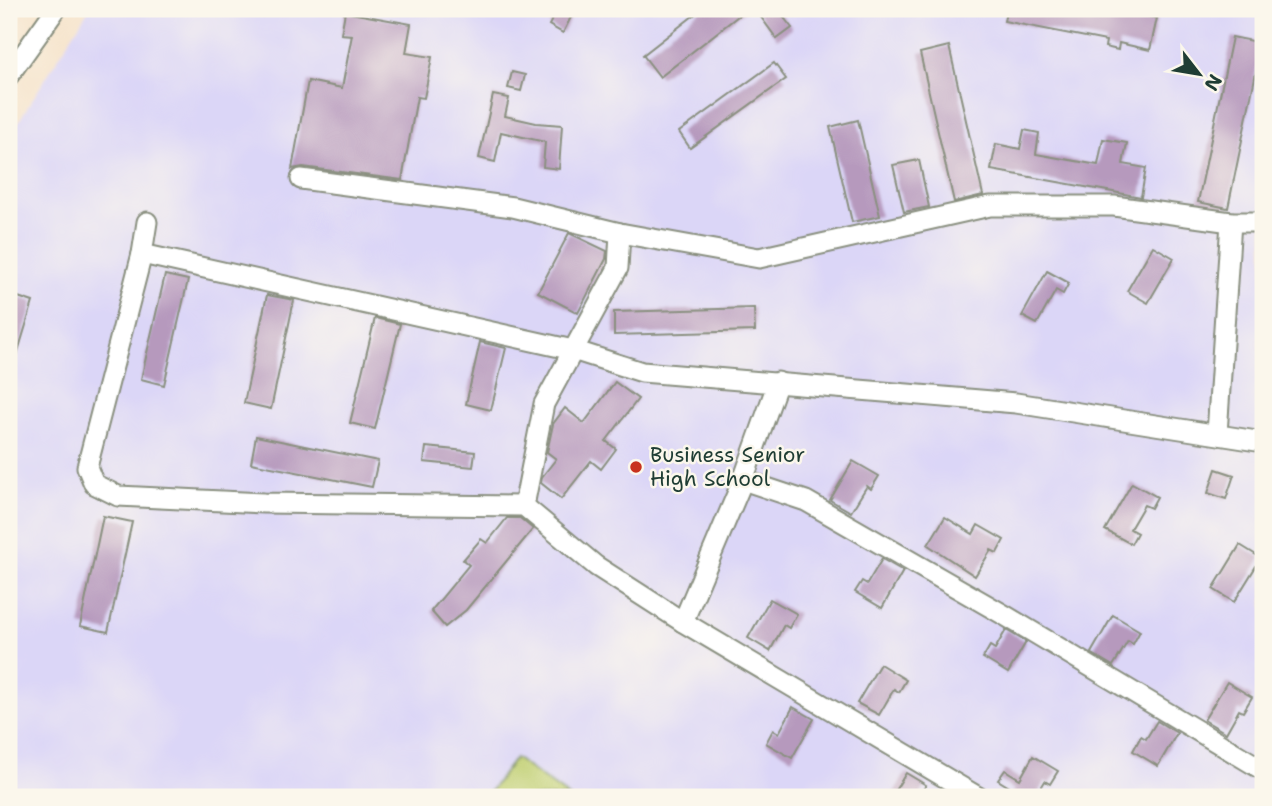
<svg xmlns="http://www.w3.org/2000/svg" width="1272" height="806" font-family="'Shantell Sans',sans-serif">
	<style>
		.built { fill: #dbd6f7 }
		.green { fill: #c0cf71; stroke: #708652; stroke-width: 2 }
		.building { fill: #b699bd }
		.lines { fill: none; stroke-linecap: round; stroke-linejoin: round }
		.minor-casing { stroke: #8a9080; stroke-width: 23 }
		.minor { stroke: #fff; stroke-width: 19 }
		.poi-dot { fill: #c8321e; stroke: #fbf7ec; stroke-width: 2.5 }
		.labels { text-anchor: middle; stroke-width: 5; stroke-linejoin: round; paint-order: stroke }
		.poi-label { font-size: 21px; fill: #1f3d34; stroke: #fbf7ec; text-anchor: start }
	</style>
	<rect width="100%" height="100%" fill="#fbf7ec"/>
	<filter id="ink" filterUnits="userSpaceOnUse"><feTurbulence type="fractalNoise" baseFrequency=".0143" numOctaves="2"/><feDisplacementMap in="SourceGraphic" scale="14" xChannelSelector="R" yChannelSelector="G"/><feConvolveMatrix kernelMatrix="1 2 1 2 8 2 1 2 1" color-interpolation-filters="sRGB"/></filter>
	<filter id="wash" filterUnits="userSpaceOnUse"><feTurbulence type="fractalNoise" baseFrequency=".00686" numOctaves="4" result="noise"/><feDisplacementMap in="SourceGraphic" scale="28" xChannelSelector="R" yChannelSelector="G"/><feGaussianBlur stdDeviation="1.57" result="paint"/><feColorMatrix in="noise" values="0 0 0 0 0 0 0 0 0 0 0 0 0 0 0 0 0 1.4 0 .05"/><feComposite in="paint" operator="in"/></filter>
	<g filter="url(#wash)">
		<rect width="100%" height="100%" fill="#f6e4cc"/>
		<path class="built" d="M89,9H1263V797H9V137Z"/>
		<path class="green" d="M515,758L569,797H486Z"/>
		<g id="blocks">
			<g class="building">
				<path d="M558,9L572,15L563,33L549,25Z"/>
				<path d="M702,9H747L660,77L643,55Z"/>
				<path d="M755,9H777L792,28L777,39Z"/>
				<path d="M1007,9H1109L1157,18L1150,50L1119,43L1118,50L1105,47L1106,41L1004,21Z"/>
				<path d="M345,12L411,24L406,53L432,57L424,98L417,97L402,180L303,167L292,169L308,81L342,88L352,35L341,34Z"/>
				<path d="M1232,37L1262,43L1228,208L1198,202Z"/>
				<path d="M949,46L983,195L954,202L920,53Z"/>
				<path d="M774,63L786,79L690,148L679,132Z"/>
				<path d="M512,72L525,75L521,91L508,88Z"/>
				<path d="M493,95L509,98L505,116L536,123L562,125L559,169L543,167L545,142L501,132L495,162L479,158Z"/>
				<path d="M858,120L880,216L852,222L830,127Z"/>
				<path d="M1024,130L1039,133L1036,154L1098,165L1103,139L1127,143L1123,164L1146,168L1141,197L991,170L996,144L1020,149Z"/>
				<path d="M919,160L929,207L904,212L893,165Z"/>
				<path d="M569,233L607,251L606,259L578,313L538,292Z"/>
				<path d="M1153,246L1174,258L1148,303L1127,291Z"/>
				<path d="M1047,271L1069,283L1063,294L1056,290L1037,324L1022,316Z"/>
				<path d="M165,275L188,280L164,385L141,379Z"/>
				<path d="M9,294L33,302L12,371L9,370Z"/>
				<path d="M267,295L294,300L271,409L244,403Z"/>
				<path d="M754,308L755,331L614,335V312Z"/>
				<path d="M375,318L400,324L375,429L350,423Z"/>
				<path d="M480,342L506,348L491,410L466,404Z"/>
				<path d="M615,382L638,399L606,441L616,449L601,469L591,461L561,499L541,483L542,477L556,459L547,452L553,424L565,408L584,423Z"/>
				<path d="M256,436L378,461L372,487L251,463Z"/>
				<path d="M426,447L475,452L473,467L424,462Z"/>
				<path d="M853,461L879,476L871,489L867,486L851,512L830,500Z"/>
				<path d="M1216,469L1234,475L1226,499L1208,493Z"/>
				<path d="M1132,483L1157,497L1151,508L1144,505L1130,529L1137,533L1131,544L1105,530Z"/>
				<path d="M103,516L132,522L108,632L80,626Z"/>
				<path d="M945,517L973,534L978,525L1004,540L997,553L991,550L975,576L928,545Z"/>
				<path d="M507,518H520L533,529L466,610L445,627L431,611L469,565L463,560L481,539L487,543Z"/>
				<path d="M1240,545L1261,558L1234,602L1213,589Z"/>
				<path d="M882,559L903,571L882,608L855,592L862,581L867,584Z"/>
				<path d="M770,599L797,614L789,628L784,625L770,651L748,638Z"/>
				<path d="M1113,615L1140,631L1133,644L1128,641L1113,666L1091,653Z"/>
				<path d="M1006,630L1026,642L1008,673L983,658L990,646L995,649Z"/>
				<path d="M880,664L906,680L899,692L894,689L879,715L857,703Z"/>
				<path d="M1227,682L1252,697L1243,712L1239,710L1226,733L1204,720Z"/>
				<path d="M793,707L814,719L792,758L766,743L773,730L779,733Z"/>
				<path d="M1157,721L1177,733L1158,766L1133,751L1141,736L1146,739Z"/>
				<path d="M1033,756L1058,771L1050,784L1045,781L1039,791L1042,794L1040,797H1009L1014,790L998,780L1005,770L1020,779Z"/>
				<path d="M906,773L926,785L919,797H891Z"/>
			</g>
		</g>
	</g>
	<g filter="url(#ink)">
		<use href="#blocks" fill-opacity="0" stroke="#8a9080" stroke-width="2"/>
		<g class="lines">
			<g class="minor-casing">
				<g id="minor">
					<path d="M9,75L56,9"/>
					<path d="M301,179L513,207L620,233L759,258L990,206H1114L1231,222H1263"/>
					<path d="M147,222L142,254L87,467L94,484L118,496L264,503L524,506L596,566L683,622L978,797"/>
					<path d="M142,254L573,350L642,372L1016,403L1263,442"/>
					<path d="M1217,434L1231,222"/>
					<path d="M743,480L806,501L1006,616L1263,770"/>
					<path d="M524,506L544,404L618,268L620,233"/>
					<path d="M683,622L743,480L778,382"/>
				</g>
			</g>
			<use href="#minor" class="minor"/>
		</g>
	</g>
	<circle class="poi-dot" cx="636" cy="467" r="7"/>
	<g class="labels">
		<g class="poi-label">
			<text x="650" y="462">Business Senior<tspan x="650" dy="24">High School</tspan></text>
		</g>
	</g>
	<rect width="1272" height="806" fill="none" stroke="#fbf7ec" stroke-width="35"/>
	<g transform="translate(1199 74) rotate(121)" stroke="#fbf7ec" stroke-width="5" paint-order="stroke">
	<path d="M0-5L12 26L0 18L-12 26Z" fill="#1f3d34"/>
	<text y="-10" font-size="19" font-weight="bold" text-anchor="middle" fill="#1f3d34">N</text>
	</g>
</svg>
